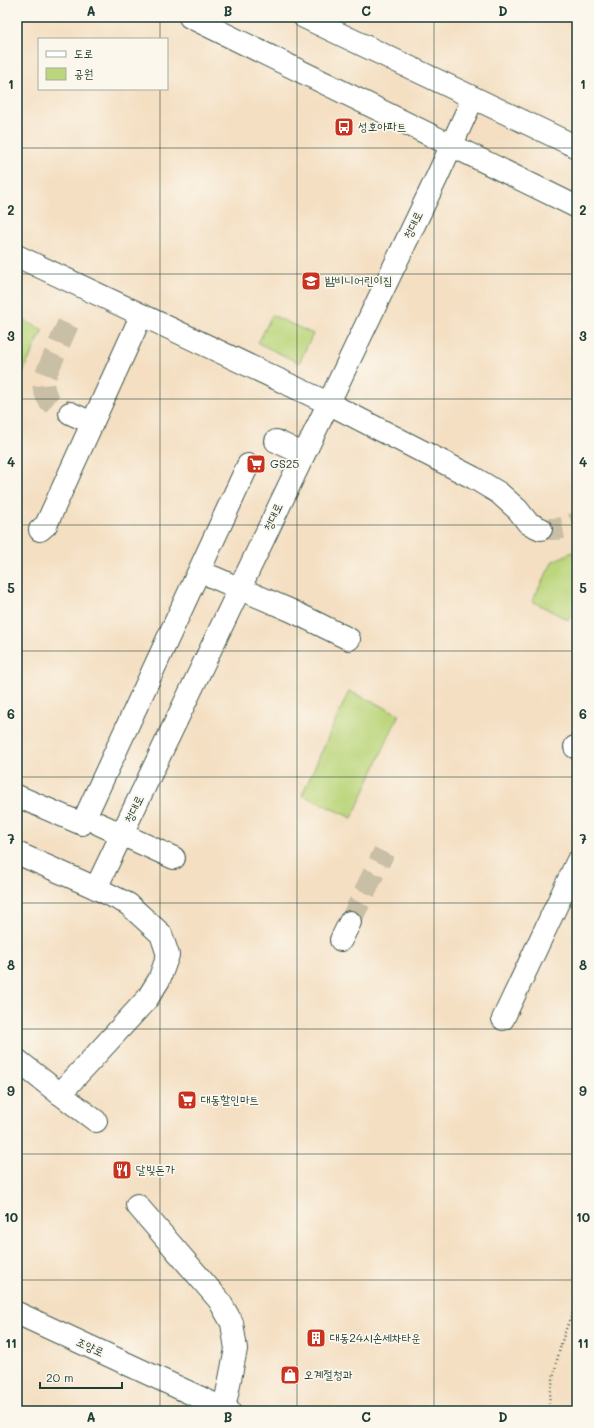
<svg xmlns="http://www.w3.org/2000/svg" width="594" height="1428" font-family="Mali,'Poor Story',sans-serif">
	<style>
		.green { fill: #bbd67c; stroke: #6d8a58 }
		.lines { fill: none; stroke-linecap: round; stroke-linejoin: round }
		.minor-tunnel { stroke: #c9bfa6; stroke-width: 22; stroke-dasharray: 22 11; stroke-linecap: butt }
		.minor-casing { stroke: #3f5549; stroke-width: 24 }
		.path { stroke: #3f5549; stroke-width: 2.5; stroke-dasharray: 1 3; stroke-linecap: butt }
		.minor { stroke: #fff; stroke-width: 22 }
		.grid { fill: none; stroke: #1f3d34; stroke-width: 1; stroke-opacity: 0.55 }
		.labels { text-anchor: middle; stroke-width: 3.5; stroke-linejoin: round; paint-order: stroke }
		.poi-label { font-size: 12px; fill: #1f3d34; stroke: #fbf7ec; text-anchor: start }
		.street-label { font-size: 12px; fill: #1f3d34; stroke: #fbf7ec }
		.neatline { fill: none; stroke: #1f3d34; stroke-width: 1.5 }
		.grid-label { font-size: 13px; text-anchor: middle; font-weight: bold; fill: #1f3d34 }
	</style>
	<rect width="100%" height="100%" fill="#fbf7ec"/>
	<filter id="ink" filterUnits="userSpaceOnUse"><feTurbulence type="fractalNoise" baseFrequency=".025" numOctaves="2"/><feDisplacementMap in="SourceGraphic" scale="8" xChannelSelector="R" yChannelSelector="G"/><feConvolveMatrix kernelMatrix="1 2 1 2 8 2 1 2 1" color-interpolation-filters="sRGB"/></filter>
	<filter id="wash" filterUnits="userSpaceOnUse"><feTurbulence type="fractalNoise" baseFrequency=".012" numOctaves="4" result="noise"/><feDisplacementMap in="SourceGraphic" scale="16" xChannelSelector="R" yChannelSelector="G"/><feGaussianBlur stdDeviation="0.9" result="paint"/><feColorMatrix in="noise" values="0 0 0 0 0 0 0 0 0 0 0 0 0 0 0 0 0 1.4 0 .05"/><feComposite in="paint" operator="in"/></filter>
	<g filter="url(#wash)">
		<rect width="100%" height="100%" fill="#f4dfc2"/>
		<g class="green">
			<path d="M272,315L313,334L299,363L258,343Z"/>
			<path d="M17,317L43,330L17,384Z"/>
			<path d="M577,550V603L568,620L532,601L553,561Z"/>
			<path d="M349,691L399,714L352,818L302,795Z"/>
		</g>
	</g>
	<g filter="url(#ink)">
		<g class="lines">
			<g class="minor-tunnel">
				<path d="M68,324L43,381C44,402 53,405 70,413"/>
				<path d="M541,529C554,529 566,530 577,522"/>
				<path d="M350,922L384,852"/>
			</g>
			<g class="minor-casing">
				<g id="minor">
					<path d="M190,17L577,207"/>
					<path d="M304,17L577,147"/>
					<path d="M17,256L328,403L474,478L499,493L518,510L528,523L541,529"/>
					<path d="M70,413L92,423"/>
					<path d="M276,441L303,454"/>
					<path d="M40,530L46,525L141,316"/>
					<path d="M213,577L292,611L349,639"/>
					<path d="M575,747L577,748"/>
					<path d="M17,796L82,824L248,465"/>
					<path d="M99,824L174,858"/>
					<path d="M17,853L96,888L128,904L161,934L168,955L159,980L147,999L60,1094"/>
					<path d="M96,888L437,177L473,98"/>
					<path d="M341,940L350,922"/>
					<path d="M503,1019L577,862"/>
					<path d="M17,1060L60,1094L96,1121"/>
					<path d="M137,1205L219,1300L232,1323L236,1349L224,1409"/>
					<path d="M17,1313L229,1411"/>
				</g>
			</g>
			<path class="path" d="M548,1411C551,1384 562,1327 577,1306"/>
			<use href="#minor" class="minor"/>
		</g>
	</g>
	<path class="grid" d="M160,17V39M297,17V1411M434,17V1411M160,89V1411M17,148H577M17,274H577M17,399H577M17,525H577M17,651H577M17,777H577M17,903H577M17,1029H577M17,1154H577M17,1280H577"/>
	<defs>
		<g id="bus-square" transform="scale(1)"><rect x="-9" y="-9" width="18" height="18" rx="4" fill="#c8321e" stroke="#fbf7ec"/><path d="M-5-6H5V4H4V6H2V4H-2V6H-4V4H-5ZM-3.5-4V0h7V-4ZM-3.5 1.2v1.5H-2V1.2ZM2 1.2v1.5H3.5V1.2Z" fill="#fff"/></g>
		<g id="school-square" transform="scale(1)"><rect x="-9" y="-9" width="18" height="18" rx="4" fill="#c8321e" stroke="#fbf7ec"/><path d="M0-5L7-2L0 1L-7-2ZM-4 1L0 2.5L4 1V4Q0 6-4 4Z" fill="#fff"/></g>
		<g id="supermarket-square" transform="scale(1)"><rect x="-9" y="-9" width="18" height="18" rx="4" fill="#c8321e" stroke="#fbf7ec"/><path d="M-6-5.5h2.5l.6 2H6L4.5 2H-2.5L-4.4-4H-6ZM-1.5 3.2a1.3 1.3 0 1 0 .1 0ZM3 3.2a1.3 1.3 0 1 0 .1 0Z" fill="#fff"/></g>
		<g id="restaurant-square" transform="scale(1)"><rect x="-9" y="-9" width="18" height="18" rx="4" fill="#c8321e" stroke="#fbf7ec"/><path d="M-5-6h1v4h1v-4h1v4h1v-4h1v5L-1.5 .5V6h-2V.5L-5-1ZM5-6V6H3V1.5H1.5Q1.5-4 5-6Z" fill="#fff"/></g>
		<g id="building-square" transform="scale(1)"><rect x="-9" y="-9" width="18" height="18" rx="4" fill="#c8321e" stroke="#fbf7ec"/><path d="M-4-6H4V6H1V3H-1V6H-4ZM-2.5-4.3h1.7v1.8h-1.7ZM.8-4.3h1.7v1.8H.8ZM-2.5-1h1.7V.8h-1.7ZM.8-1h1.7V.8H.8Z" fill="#fff"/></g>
		<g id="shop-square" transform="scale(1)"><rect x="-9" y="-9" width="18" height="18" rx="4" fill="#c8321e" stroke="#fbf7ec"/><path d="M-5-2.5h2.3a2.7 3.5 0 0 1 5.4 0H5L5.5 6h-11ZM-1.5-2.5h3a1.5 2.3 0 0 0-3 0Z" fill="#fff"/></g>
	</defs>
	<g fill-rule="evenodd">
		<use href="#bus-square" x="344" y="127"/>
		<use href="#school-square" x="311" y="281"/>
		<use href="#supermarket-square" x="256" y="464"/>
		<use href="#supermarket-square" x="187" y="1100"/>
		<use href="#restaurant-square" x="122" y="1170"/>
		<use href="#building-square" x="316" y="1338"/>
		<use href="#shop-square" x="290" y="1375"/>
	</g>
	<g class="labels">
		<g class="poi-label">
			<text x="358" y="131">성호아파트</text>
			<text x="325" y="285">밤비니어린이집</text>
			<text x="270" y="468">GS25</text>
			<text x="201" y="1104">대동할인마트</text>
			<text x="136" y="1174">달빛돈가</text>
			<text x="330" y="1342">대동24시손세차타운</text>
			<text x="304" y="1379">오계절청과</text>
		</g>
		<g class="street-label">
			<text transform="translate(413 225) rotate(-64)" y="4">청대로</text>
			<text transform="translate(273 517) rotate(-65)" y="4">청대로</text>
			<text transform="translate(134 809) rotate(-64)" y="4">청대로</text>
			<text transform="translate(90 1347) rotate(25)" y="4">조양로</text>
		</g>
	</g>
	<rect width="594" height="1428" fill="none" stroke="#fbf7ec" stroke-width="44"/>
	<rect x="38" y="38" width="130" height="52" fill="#fbf7ec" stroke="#a3ada2"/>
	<rect x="46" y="51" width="20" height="6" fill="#ffffff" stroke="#a3ada2"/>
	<text x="74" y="58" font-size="12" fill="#1f3d34">도로</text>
	<rect x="46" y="68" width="20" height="12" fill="#bbd67c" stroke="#a3ada2"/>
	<text x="74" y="78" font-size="12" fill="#1f3d34">공원</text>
	<path d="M40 1382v6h82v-6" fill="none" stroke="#1f3d34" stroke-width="2"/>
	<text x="46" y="1382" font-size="12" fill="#1f3d34" stroke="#fbf7ec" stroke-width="3" paint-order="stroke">20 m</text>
	<rect x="22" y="22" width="550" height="1384" class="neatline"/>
	<g class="grid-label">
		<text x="91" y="16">A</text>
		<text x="228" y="16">B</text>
		<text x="366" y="16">C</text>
		<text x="503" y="16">D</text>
		<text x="11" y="89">1</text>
		<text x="583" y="89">1</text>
		<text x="11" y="215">2</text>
		<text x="583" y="215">2</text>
		<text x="11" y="341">3</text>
		<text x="583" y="341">3</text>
		<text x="11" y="467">4</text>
		<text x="583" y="467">4</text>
		<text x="11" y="593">5</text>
		<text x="583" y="593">5</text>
		<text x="11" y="719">6</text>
		<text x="583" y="719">6</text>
		<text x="11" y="844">7</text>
		<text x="583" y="844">7</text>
		<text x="11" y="970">8</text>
		<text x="583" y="970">8</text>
		<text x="11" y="1096">9</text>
		<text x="583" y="1096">9</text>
		<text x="11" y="1222">10</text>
		<text x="583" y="1222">10</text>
		<text x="11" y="1348">11</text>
		<text x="583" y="1348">11</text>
		<text x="91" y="1422">A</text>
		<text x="228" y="1422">B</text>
		<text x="366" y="1422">C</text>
		<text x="503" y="1422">D</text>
	</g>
</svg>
